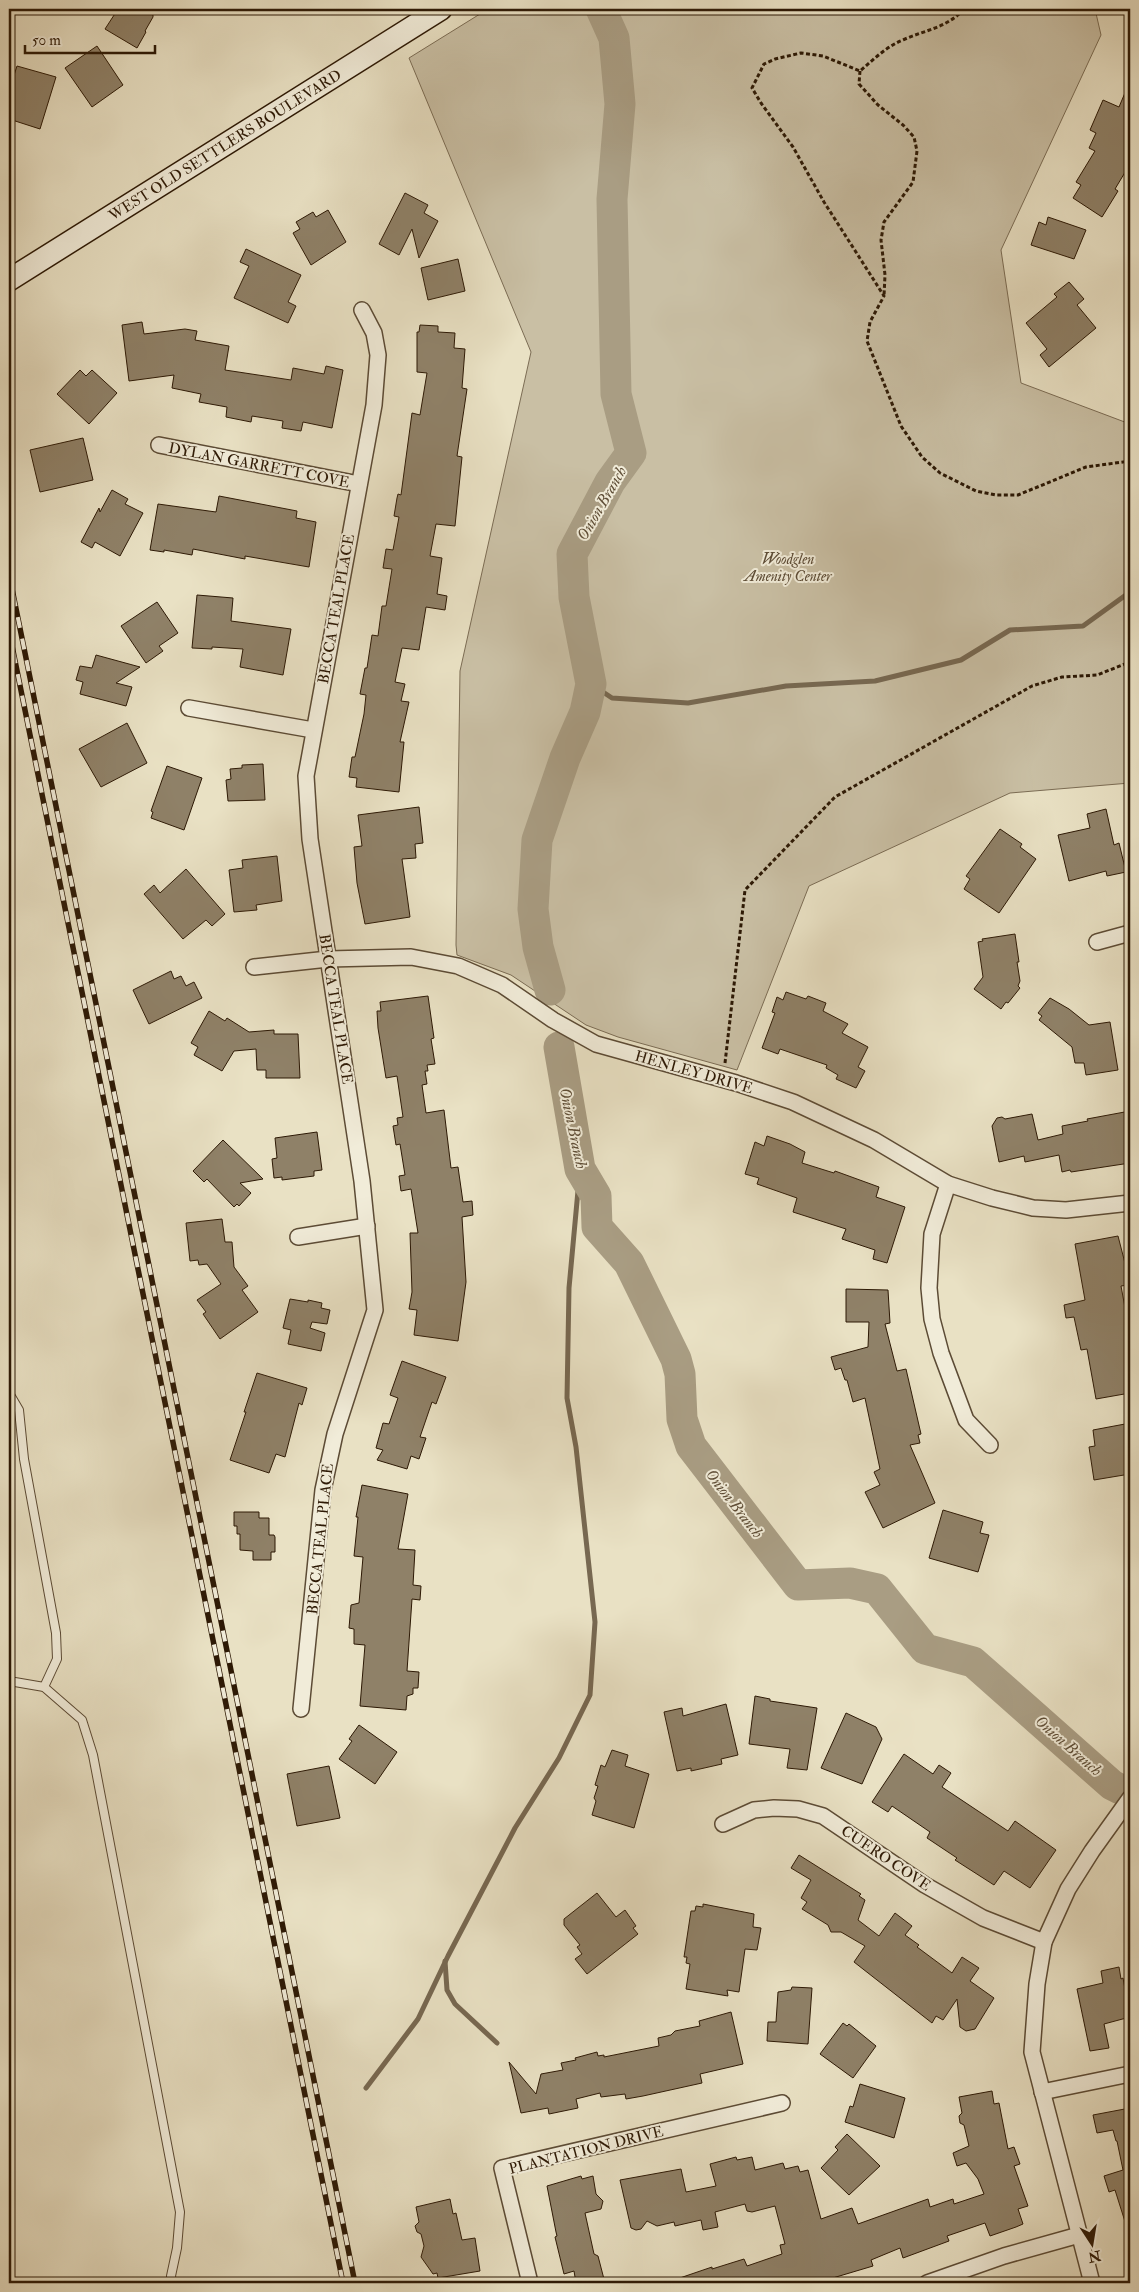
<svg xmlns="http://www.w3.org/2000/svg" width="1139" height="2292" font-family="'IM FELL Double Pica',serif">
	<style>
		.green { fill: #c9bfa4; stroke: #7b6c54 }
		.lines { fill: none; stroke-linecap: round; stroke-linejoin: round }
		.stream { stroke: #776851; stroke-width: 5 }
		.river { stroke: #a99d83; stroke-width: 31 }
		.building { fill: #8f8168; stroke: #2d1905 }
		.service-casing { stroke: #5c4b35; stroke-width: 10 }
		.minor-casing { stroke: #5c4b35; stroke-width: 18 }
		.secondary-casing { stroke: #2d1905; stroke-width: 24 }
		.path { stroke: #2d1905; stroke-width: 3; stroke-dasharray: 4 2.5; stroke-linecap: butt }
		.service { stroke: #f1ecd9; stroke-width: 8 }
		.minor { stroke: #f1ecd9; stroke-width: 15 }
		.secondary { stroke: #f1ecd9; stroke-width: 21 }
		.rail-casing { stroke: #2d1905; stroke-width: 5.5 }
		.rail { stroke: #f1ecd9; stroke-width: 4; stroke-dasharray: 11; stroke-linecap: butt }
		.labels { text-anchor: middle; stroke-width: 4; stroke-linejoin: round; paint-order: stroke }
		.street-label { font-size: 15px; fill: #2d1905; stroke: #f1ecd9 }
		.park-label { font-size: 15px; font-style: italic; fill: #5c4b35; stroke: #f1ecd9 }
		.water-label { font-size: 16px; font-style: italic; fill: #5f4e37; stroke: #f1ecd9 }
	</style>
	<rect width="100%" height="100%" fill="#e9e1c4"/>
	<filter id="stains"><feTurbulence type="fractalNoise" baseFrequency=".004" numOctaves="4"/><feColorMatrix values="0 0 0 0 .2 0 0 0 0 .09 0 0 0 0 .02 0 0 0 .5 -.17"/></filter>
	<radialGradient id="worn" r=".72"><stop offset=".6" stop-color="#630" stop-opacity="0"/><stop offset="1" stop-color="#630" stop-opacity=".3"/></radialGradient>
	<path class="green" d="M488,9H1095L1101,35L1001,250L1021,383L1130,424V783L1010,793L809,886L737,1070L618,1037L586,1025L511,975L457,955L456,945L460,671L531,352L409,58Z"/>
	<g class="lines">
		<g class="stream">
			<path d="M591,684L612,698L688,703L786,686L875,681L961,660L1010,630L1083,626L1130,592"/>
			<path d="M445,1961L447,1990L455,2004L497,2043"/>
			<path d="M366,2088L418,2019L448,1956L515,1828L559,1758L590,1695L595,1622L576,1447L567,1398L569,1288L580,1169"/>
		</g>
		<g class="river">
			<path d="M550,990L538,947L533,909L537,840L565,758L585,712L591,684L574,597L572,554L610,482L631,453L616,394L612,199L620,104L614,38L601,9"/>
			<path d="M559,1047L580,1169L596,1196L597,1227L629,1263L676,1359L680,1374L682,1419L691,1446L798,1585L850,1583L877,1589L925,1649L973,1662L1112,1785L1120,1789"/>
		</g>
	</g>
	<g class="building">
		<path d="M118,9H143L153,15V17L145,31L146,32L137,48L105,29Z"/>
		<path d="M97,46L123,85L92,107L65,68Z"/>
		<path d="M17,66L56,77L40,129L9,119V91Z"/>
		<path d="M1130,81V164L1115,189L1118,191L1102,217L1073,198L1081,185L1076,182L1095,151L1089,148L1096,133L1090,130L1103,100L1119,107Z"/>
		<path d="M405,193L428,205L424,213L438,221L419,258L412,229L399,255L379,244Z"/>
		<path d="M328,210L346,242L311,265L293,233L300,229L296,222L313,212L316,217Z"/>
		<path d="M1048,217L1086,230L1074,259L1031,245L1039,222L1046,225Z"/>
		<path d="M246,249L301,275L288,302L296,306L288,323L234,298L249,266L240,262Z"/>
		<path d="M458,259L465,291L428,300L421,268Z"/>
		<path d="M1069,282L1084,299L1077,305L1096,328L1049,367L1040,355L1047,349L1026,323L1057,297L1054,294Z"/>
		<path d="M142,322L144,334L185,329L197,331L195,340L229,346L225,370L291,380L293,368L324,374L326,366L343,370L332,428L303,422L301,431L282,428L283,421L252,416L251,422L226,417L227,407L199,402L201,394L172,388L174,375L129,381L122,325Z"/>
		<path d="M420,325L438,326V332L455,333L454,348L465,349L462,388L467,389L457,456L462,457L455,526L436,524L430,556L442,558L437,594L447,596L445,610L426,607L419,650L402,648L395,682L405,684L401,701L409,702L400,742H404L399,792L356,787L357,778L349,777L352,757H355L364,714L366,695L360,694L365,668H367L372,635L378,636L382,606H386L392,569L383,568L386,549L393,550L399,517L394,516L397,498L398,494L401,495L412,413L420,415L427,373L417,372V332H419Z"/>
		<path d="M80,370L86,376L92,370L117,393L89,424L57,394Z"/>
		<path d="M83,438L93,480L40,492L30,450Z"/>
		<path d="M112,490L128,499L125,504L143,513L120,556L95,542L92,548L81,542L99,508L100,512Z"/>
		<path d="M219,496L297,511L296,518L316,522L309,567L245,556V559L193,549L192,555L164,550V552L150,550L158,504L216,512Z"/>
		<path d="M197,595L233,598L231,621L291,629L283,675L240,667L243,649L212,647V649L192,648Z"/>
		<path d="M157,602L178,633L159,646L163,651L146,663L121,626Z"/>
		<path d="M96,655L140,667L116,683L132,687L126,706L80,694L83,682L76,680L80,666L92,668Z"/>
		<path d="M127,723L147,763L101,787L79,749Z"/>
		<path d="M263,764L265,800L228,801L226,780L231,779L230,769L242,768V765Z"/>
		<path d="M167,766L202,778L184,830L151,818L153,812L151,811Z"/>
		<path d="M419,807L423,843L415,844L416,858L402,859L410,917L365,924L357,883L354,847L362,846L358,815Z"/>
		<path d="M1106,809L1114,845L1119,843L1126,872L1107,876L1106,871L1069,881L1058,835L1090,828L1087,814Z"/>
		<path d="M1000,829L1022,844L1020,847L1036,859L999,913L964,889L970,879L966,876Z"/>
		<path d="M277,856L282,901L256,905L257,910L234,912L229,870L243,868L242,860Z"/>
		<path d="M186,869L225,914L212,926L206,920L183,939L144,894L154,885L160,893Z"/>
		<path d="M1015,934L1019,962H1017L1020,981L1018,986L1020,988L1008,1003L1006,1002L1001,1009L974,989L983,977L978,942L983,941L982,939Z"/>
		<path d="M171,971L174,979L181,976L186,986L194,982L202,998L149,1024L133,990Z"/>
		<path d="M786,992L806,999L808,996L826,1003L823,1011L848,1024L842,1033L868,1047L858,1067L865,1071L856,1088L836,1079L838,1075L826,1068L827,1065L780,1049L778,1054L762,1048L775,1013L772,1012L777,997L783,1000Z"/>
		<path d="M428,996L434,1038L431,1039L435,1064L427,1065L428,1071H425L427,1084L422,1085L426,1113L444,1110L451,1168L458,1167L463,1202L472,1201L473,1215L462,1217L466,1282L458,1341L414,1335L417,1310L409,1309L412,1292L410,1233H418L411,1189L401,1191L399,1176L405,1175L400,1144L396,1145L393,1126L398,1125L397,1118L403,1117L397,1076L386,1078L378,1028L377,1011H381L380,1002Z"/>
		<path d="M1050,998L1069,1009L1089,1025L1110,1022L1118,1070L1086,1075L1084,1063H1075L1072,1047L1039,1020L1042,1016L1038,1013Z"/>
		<path d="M209,1011L225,1021L227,1018L249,1032L274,1030V1034H298L300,1078H266V1070H257L256,1049L234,1051L222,1071L194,1055L198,1047L191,1043Z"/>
		<path d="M1130,1111V1163L1071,1172L1070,1170L1062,1172L1059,1155L1025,1162L1024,1156L999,1162L992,1126L997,1118L1002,1117L1005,1119L1032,1114L1038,1140L1063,1134L1062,1126L1088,1121L1087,1119Z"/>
		<path d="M317,1132L322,1170L314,1171V1176L282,1180V1177L274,1178L272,1159L277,1158L275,1138Z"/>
		<path d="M767,1136L790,1144L805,1152L802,1163L834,1173L835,1171L879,1187L876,1197L905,1207L887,1263L873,1259L875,1250L842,1239L846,1229L793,1212L797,1198L757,1184L759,1178L745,1174L755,1142L764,1146Z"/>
		<path d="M223,1140L263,1179L240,1183L251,1193L239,1206L237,1204L234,1207L207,1179L204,1182L193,1171Z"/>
		<path d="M222,1219L225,1242H232L234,1267L248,1286L242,1290L258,1312L220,1339L203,1314L206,1312L197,1300L221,1284L207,1264L199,1265L198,1260L190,1261L186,1223Z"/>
		<path d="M1118,1236L1127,1271L1128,1285L1121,1286L1128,1324L1130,1323V1393L1096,1399L1087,1349L1081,1350L1074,1317L1066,1318L1064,1305L1085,1300L1075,1244Z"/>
		<path d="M846,1289L888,1290L890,1323L885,1324L897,1371L906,1369L921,1434L918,1435L920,1443L910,1445L935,1503L883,1528L865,1492L880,1485L874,1472L880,1469L865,1398L853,1402L847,1380H845L841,1368L835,1370L831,1357L868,1347L869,1322H846Z"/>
		<path d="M290,1299L308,1302V1300L322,1303L321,1308L330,1310L327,1324L312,1322L310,1328L325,1333L321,1351L288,1344L291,1330L283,1328Z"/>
		<path d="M402,1361L446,1377L436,1404L432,1402L420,1437L426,1438L419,1459L411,1456L407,1469L377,1460L383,1450L376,1448L383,1423L389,1424L398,1398L390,1395Z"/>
		<path d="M257,1373L307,1388L302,1405L299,1403L285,1457L276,1454L269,1473L230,1460L246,1412H244Z"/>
		<path d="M1125,1424L1127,1432L1130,1431V1474L1094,1480L1089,1447L1095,1446L1093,1430Z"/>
		<path d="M362,1485L408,1494L398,1549L415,1550L413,1585L421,1586L420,1600L412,1599L407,1671L419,1672L418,1688H413V1694L407,1696L406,1710L360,1706L365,1645L354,1644V1629L349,1628L351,1605L359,1603L363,1557L354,1556L358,1517H356Z"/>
		<path d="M943,1510L983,1522L980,1533L989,1535L978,1572L929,1558Z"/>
		<path d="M234,1512H259V1518H269V1535H274L275,1537V1552H271V1560H253V1551L240,1550V1534H237V1526H234Z"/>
		<path d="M755,1696L770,1699V1701L817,1708L807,1770L787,1768L790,1749L749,1744Z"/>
		<path d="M726,1704L738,1755L721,1759L722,1764L691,1771V1768L677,1771L664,1712L682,1708L683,1716Z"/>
		<path d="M846,1713L876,1727L882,1739L862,1784L821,1768Z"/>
		<path d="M359,1725L397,1752L375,1784L339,1759L352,1741L349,1739Z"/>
		<path d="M612,1750L628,1755L625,1766L649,1774L634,1828L592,1815L596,1801L594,1798L598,1786L595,1785L601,1765L605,1767Z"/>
		<path d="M904,1754L933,1774L939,1765L951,1773L942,1787L1008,1831L1015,1821L1056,1850L1030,1888L1004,1871L994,1885L955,1860L957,1858L927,1838L930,1832L892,1806L888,1812L872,1802Z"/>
		<path d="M329,1766L340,1818L297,1826L287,1774Z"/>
		<path d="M799,1855L861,1894L859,1896L865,1900L858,1920L879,1936L895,1913L912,1926L905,1935L919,1945L917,1947L952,1973L962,1957L979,1968L970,1981L994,1998L975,2029L966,2031L960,2027L957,1999L943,2020L936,2016L932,2023L854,1962L865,1946L841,1932H831L828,1925L802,1909L807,1902L801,1898L811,1880L791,1868Z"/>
		<path d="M597,1893L616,1917L625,1910L636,1926L633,1928L638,1934L587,1974L575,1959L582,1954L577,1947L580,1945L564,1925V1919Z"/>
		<path d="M703,1904L754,1914L753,1927L761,1928L757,1950L745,1949L739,1992L727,1990L728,1996L686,1989L690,1964L686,1963L687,1957H684L691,1911H695L696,1906L703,1907Z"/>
		<path d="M1119,1967L1121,1979L1123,1978L1130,2017L1104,2024L1109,2048L1090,2051L1077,1989L1103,1983L1101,1971Z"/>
		<path d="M792,1987L812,1988L808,2044L767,2041L768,2022H776L778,1992L791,1990Z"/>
		<path d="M731,2012L743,2064L700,2074L702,2083L643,2096L626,2099L625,2094L601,2097L600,2093L576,2099L578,2108L549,2114L548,2108L521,2113L509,2062L536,2094L541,2074L563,2070L561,2063L576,2060L575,2058L597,2052L598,2056L604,2055V2057L659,2046L658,2038L671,2035L675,2031L700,2026L699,2021Z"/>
		<path d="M843,2023L847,2026L849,2024L876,2046L853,2078L820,2054Z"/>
		<path d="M860,2084L905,2098L894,2138L845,2122L850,2106L853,2107Z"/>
		<path d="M992,2091L994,2104L999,2103L1008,2149L1014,2147L1020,2164L1014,2166L1028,2206L1018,2209L1023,2224L1016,2227L990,2236L985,2223L947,2236L949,2241L903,2258L900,2248L871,2260L873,2266L816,2283H671V2281L712,2267V2269L744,2259L747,2266L782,2254L780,2245L785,2244L775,2206L752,2212L747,2211L745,2204L715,2212L718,2227L703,2230L701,2220L675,2226L674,2222L657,2226L647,2221L641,2229L636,2230L631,2228L620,2180L681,2169L686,2192L716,2186L710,2164L736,2157L737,2160L752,2157L755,2170L783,2163L785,2169L798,2166L800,2172L808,2170L821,2219L852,2208L858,2224L928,2199L930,2207L953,2199L954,2204L984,2194L978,2179L966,2163L957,2166L953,2153L969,2146L964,2125L960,2123L959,2116L962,2113L959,2097Z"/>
		<path d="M1130,2108V2228H1127L1115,2190L1109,2192L1104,2176L1123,2170L1117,2141H1116L1113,2130L1097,2133L1093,2115Z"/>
		<path d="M847,2134L880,2166L849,2195L821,2168L838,2150L835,2147Z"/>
		<path d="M581,2176L582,2179L593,2176L596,2194L603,2201L601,2209L585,2213L594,2254L598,2256L605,2283H576L574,2271L564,2274L555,2237L557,2236L556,2232L547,2186Z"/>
		<path d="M450,2199L453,2214L456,2213L462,2240L475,2238L480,2271L438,2278L437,2273L433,2274L421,2257L424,2246L421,2234L417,2232L415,2226L419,2222L416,2207Z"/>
	</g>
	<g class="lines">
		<g class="service-casing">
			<g id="service">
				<path d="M9,1393L19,1410L24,1459L56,1633L57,1659L44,1687"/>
				<path d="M9,1681L44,1687L82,1720L93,1755L180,2212L177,2248L171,2276L172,2283"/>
			</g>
		</g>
		<g class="minor-casing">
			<g id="minor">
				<path d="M159,445L359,484"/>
				<path d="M189,708L313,730"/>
				<path d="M1097,942L1130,933"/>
				<path d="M254,967L328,959L411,957L458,966L502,985L553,1020L596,1044L736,1083L793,1102L874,1140L948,1184L992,1198L1033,1208L1066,1210L1130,1203"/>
				<path d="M948,1184L932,1234L929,1288L932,1319L941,1353L966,1420L990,1445"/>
				<path d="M298,1237L367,1226"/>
				<path d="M301,1709L323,1490L335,1434L375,1310L362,1181L310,839L306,776L374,405L378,355L374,333L362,310"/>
				<path d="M723,1824L754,1810L774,1808L798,1809L823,1816L925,1885L983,1918L1044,1942"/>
				<path d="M1042,2092L1130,2074"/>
				<path d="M530,2283L502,2168L782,2103"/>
				<path d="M927,2283L1004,2256L1079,2235"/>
				<path d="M1092,2283L1032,2052L1037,1984L1044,1942L1068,1889L1092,1851L1130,1798"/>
			</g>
		</g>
		<g class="secondary-casing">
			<path id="secondary" d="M9,280L441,9"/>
		</g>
		<g class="path">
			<path d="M964,9C948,27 926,30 905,39C887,46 874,59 860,71L823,56L801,53L775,59L764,64L752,88L761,103L793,147L824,202L884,296L870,322L867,341L901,426L922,457L940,473L976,491L996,495H1018L1086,467L1130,461"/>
			<path d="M860,71L859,84L878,105L903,125L914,137L917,151L913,182L884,222L881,240L885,275L884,296"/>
			<path d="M725,1063L745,890L835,797L1032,686L1062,677L1097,675L1130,662"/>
		</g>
		<use href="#service" class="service"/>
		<use href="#minor" class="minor"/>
		<use href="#secondary" class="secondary"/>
		<g class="rail-casing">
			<g id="rail">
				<path d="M9,574L355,2283"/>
				<path d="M9,631L343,2283"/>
			</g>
		</g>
		<use href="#rail" class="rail"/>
	</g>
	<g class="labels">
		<g class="street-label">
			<text transform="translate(225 145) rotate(-32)" y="5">WEST OLD SETTLERS BOULEVARD</text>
			<text transform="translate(259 465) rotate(11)" y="5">DYLAN GARRETT COVE</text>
			<text transform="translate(336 609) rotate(-80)" y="5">BECCA TEAL PLACE</text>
			<text transform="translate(336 1009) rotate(81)" y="5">BECCA TEAL PLACE</text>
			<text transform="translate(694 1072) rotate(16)" y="5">HENLEY DRIVE</text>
			<text transform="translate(320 1539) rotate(-84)" y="5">BECCA TEAL PLACE</text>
			<text transform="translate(886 1858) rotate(34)" y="5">CUERO COVE</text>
			<text transform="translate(586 2150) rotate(-14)" y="5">PLANTATION DRIVE</text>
		</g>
		<g class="park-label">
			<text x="788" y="564">Woodglen<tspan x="788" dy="17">Amenity Center</tspan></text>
		</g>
		<g class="water-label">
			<text transform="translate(601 503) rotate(-60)" y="6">Onion Branch</text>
			<text transform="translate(574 1128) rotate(78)" y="6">Onion Branch</text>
			<text transform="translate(735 1503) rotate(52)" y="6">Onion Branch</text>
			<text transform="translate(1069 1745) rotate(41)" y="6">Onion Branch</text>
		</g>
	</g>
	<rect width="1139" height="2292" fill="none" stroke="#e9e1c4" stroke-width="30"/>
	<rect x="10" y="10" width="1119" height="2272" fill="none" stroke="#2d1905" stroke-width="2.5"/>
	<rect x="15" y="15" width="1109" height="2262" fill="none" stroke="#2d1905"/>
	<g transform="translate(1092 2244) rotate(168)" stroke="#f1ecd9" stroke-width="4" paint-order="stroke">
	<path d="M0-4L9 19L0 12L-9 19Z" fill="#2d1905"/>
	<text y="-8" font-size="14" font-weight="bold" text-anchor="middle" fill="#2d1905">N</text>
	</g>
	<path d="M25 45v8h130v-8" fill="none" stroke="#2d1905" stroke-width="2.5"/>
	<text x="32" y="45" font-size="15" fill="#2d1905" stroke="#f1ecd9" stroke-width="4" paint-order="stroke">50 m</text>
	<rect width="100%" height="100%" filter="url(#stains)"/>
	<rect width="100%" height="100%" fill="url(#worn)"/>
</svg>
